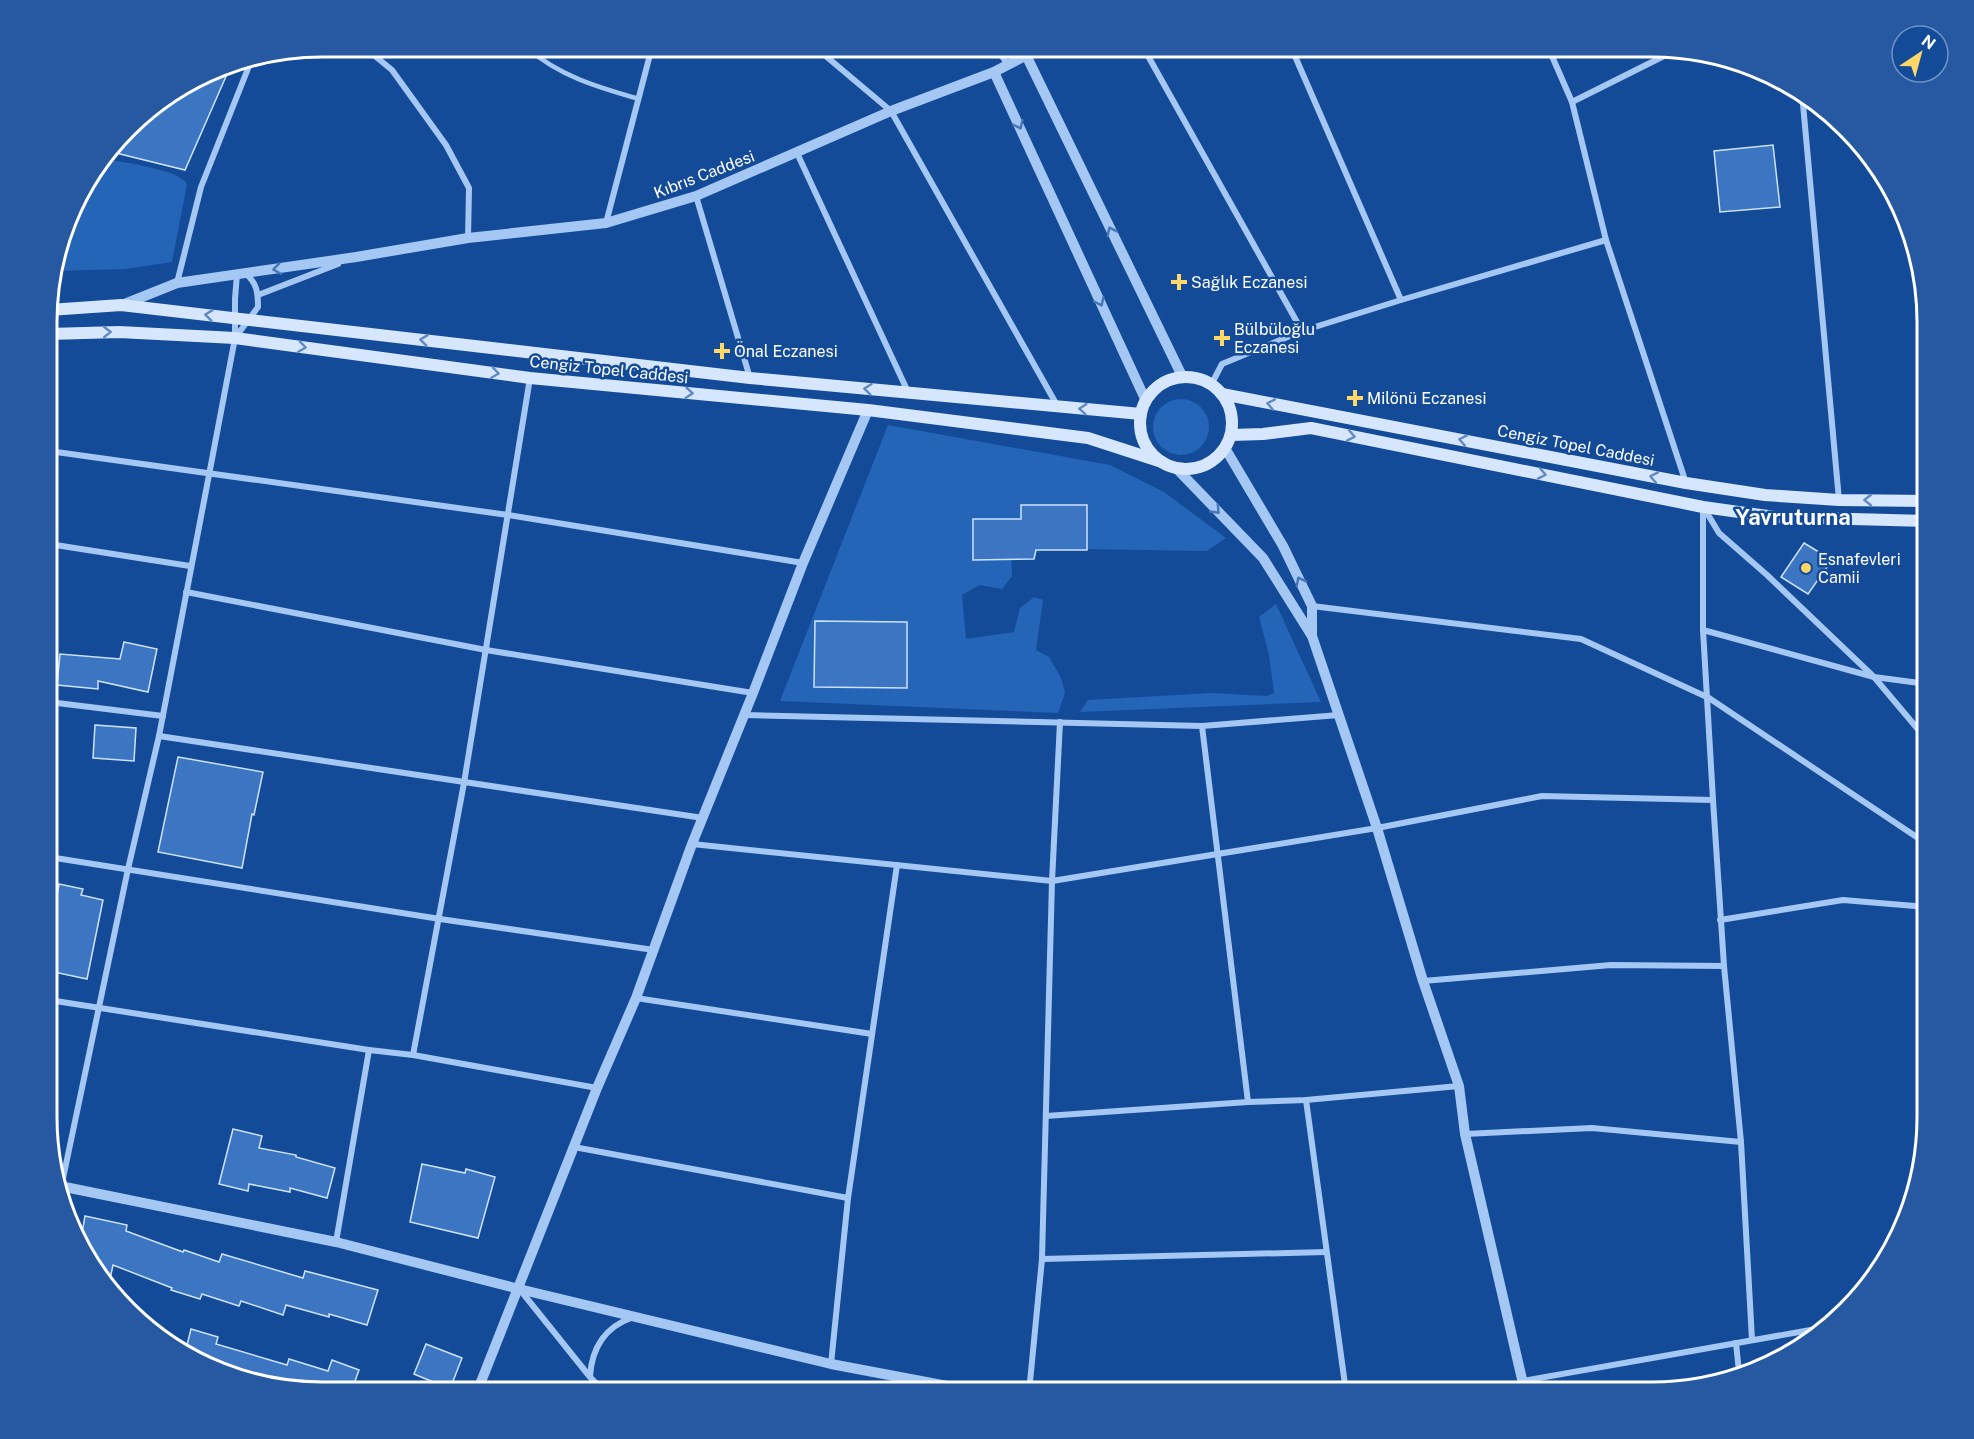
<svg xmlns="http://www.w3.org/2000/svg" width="1974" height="1439" font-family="'Public Sans',sans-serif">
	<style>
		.green { fill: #2565b7 }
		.building { fill: #3c75c1; stroke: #cde2fd; stroke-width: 1.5 }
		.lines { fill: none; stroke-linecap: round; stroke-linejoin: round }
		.service { stroke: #a5c7f3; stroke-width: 4.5 }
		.minor { stroke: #a5c7f3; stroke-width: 6 }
		.tertiary { stroke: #a5c7f3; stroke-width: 10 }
		.secondary { stroke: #d5e6fd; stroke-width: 12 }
		.oneway { stroke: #4676b8 }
		.oneway2 { stroke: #6189c1 }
		.poi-dot { fill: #ffd668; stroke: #134b99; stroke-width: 2 }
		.labels { text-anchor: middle; stroke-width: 5; stroke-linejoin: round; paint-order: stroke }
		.street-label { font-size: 16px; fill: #fff; stroke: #134b99 }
		.poi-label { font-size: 16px; fill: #fff; stroke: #134b99; text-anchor: start }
		.district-label { font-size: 22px; font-weight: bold; fill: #fff; stroke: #134b99 }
		.rim { fill: none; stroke: #fff; stroke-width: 3 }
	</style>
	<rect width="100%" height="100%" fill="#134b99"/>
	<g class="green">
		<path d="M106,159C125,163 178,169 187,184L172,262L125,269L54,271L75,200Z"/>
		<circle cx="1181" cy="427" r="28"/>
		<path d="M888,425L1110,465L1164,492L1226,538L1207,551L1011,548L1012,576L1002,589L980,585L962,595L966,639L1014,632L1020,608L1034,597L1043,600L1036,650L1049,657L1061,678L1065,693L1058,713L780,701Z"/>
		<path d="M1276,604L1321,702L1080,712L1088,700L1212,693L1267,696L1274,693L1269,655L1259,617Z"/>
	</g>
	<g class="building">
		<path d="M231,65L185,170L112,152L140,115L217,67Z"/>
		<path d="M1773,145L1780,207L1720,212L1714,151Z"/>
		<path d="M1021,505H1087V550H1036L1034,559L973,560V519H1021Z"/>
		<path d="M1804,543L1832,560L1808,594L1781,577Z"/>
		<path d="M815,621L907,622V688L814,687Z"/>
		<path d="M124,642L157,649L148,692L98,681V689L57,685L60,654L120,659Z"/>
		<path d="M95,725L136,728L134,761L93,758Z"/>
		<path d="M178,757L263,772L254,815L252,814L242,868L158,852Z"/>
		<path d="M59,884L83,889L81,895L103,900L87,979L49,971V939Z"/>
		<path d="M233,1129L262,1136L259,1148L296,1155V1157L335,1168L327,1198L290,1188V1192L249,1184L248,1191L219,1184Z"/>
		<path d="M422,1164L465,1173L466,1169L495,1177L478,1238L410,1222Z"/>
		<path d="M85,1216L127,1225L126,1231L183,1252L184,1250L219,1262L222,1254L303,1278L305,1271L378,1290L367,1325L329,1314V1317L286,1305L283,1315L241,1301L239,1306L202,1294L200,1299L171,1290L172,1288L113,1265L109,1284L83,1254L80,1244Z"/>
		<path d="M191,1329L218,1337L216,1344L287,1365L289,1359L328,1371L332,1360L359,1370L351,1392H304L217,1372L185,1353Z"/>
		<path d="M426,1344L462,1358L450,1389L414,1374Z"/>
	</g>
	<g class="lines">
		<path class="service" d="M526,47C559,76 597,87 639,99"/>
		<g class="minor">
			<path d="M364,47L392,70L446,145L469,188L468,238"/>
			<path d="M815,47L891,111L1058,407"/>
			<path d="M996,47L1008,65"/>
			<path d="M1143,47L1302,331"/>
			<path d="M1291,47L1401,300"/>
			<path d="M1548,47L1572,102L1606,240L1686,483"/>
			<path d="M1802,93L1839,500"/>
			<path d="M1572,102L1678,49"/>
			<path d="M797,153L908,392"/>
			<path d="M696,196L750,378"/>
			<path d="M606,223L652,47"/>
			<path d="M177,283L201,187L251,61"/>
			<path d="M258,295L338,264"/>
			<path d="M235,338L258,307C258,293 257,283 246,274"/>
			<path d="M1211,385L1222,364L1302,331L1401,300L1606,240"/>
			<path d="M49,451L508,515L803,563"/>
			<path d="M1703,508V630L1713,800L1724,966L1741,1142L1752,1340"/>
			<path d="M1704,508L1719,533L1767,575L1874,677L1927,740"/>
			<path d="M49,544L190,566"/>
			<path d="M186,592L486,650L753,693"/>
			<path d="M1312,606L1581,639L1709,698L1927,844"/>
			<path d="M1703,630L1874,677L1927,684"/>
			<path d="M49,702L163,716"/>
			<path d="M744,715L1202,726L1339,715"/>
			<path d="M1202,726L1248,1102"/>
			<path d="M159,736L703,818"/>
			<path d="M692,844L1052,881L1377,828L1542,796L1713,800"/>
			<path d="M49,857L440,919L654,950"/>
			<path d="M1720,920L1843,900L1927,907"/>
			<path d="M1423,981L1611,965L1724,966"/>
			<path d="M636,998L872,1034"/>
			<path d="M49,1000L369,1050L413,1055L597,1088"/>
			<path d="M413,1055L464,783L530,378"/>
			<path d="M1306,1100L1346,1392"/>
			<path d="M1046,1116L1248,1102L1306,1100L1459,1086"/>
			<path d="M1465,1134L1592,1128L1741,1142"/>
			<path d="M574,1147L848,1198"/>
			<path d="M61,1188L128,869L159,736L209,475L235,338V299L237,274"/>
			<path d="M336,1242L369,1050"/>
			<path d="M1042,1259L1326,1252"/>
			<path d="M521,1291L590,1377L605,1392"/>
			<path d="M1736,1343L1739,1372"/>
			<path d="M831,1364L848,1198L897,865"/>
			<path d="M590,1376C592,1349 603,1328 631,1318"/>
			<path d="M1523,1381L1816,1329"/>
			<path d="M1029,1392L1042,1259L1052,881L1060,722"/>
		</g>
		<g class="tertiary">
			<path d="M1026,55L1183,378"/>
			<path d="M994,72L1146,401"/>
			<path d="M122,305L177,283L356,257L468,238L606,223L696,196L891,111L994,72L1042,47"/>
			<path d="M1225,448L1283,546L1312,606V636"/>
			<path d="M1176,468L1263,558L1312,636L1377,828L1423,981L1459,1086L1465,1134L1525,1392"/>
			<path d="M60,1186L336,1242L519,1289L831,1364L979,1392"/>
			<path d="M477,1392L597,1088L636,998L692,844L753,693L803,563L868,410"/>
		</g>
		<g class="secondary">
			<path d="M49,310L121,305L750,378L1141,414"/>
			<path d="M49,334L119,332L235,338L530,378L868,410L1088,438L1162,462"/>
			<circle cx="1186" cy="423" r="46"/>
			<path d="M1222,394L1686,483L1765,495L1839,500L1927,501"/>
			<path d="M1231,435L1263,434L1311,428L1703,507L1775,517L1927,521"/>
		</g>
	</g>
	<defs><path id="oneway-chevron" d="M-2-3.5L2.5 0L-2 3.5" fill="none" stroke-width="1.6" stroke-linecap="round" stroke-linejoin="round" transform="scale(1.5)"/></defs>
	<g class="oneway">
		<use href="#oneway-chevron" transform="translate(1019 125) rotate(65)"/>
		<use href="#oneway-chevron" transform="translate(1111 231) rotate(-116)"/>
		<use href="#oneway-chevron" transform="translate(277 269) rotate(172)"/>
		<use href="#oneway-chevron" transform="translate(1100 302) rotate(65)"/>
		<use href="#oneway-chevron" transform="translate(1216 510) rotate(46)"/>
		<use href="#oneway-chevron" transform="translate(1300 581) rotate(-116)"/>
	</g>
	<g class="oneway2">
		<use href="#oneway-chevron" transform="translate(209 315) rotate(-173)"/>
		<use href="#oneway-chevron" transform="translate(107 332) rotate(-1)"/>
		<use href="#oneway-chevron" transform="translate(424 340) rotate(-173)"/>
		<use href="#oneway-chevron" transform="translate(302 347) rotate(8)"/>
		<use href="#oneway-chevron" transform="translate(495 373) rotate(8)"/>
		<use href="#oneway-chevron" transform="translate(868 389) rotate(-174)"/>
		<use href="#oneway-chevron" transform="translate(689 393) rotate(5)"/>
		<use href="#oneway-chevron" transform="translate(1271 404) rotate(-169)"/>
		<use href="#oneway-chevron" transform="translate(1083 409) rotate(-175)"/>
		<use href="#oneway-chevron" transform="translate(1351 436) rotate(11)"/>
		<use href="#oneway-chevron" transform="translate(1463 440) rotate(-169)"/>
		<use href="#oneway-chevron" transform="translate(1542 474) rotate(11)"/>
		<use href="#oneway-chevron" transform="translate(1654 477) rotate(-169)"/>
		<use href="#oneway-chevron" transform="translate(1868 500) rotate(-179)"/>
	</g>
	<g class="poi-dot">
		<path d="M1176 273h6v6h6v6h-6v6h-6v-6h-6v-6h6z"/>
		<path d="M1219 329h6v6h6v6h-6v6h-6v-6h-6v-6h6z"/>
		<path d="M719 342h6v6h6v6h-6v6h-6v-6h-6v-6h6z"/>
		<path d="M1352 389h6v6h6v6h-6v6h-6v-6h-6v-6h6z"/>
		<circle cx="1806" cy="568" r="6"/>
	</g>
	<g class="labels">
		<g class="street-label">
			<text transform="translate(704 174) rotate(-21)" y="6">Kıbrıs Caddesi</text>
			<text transform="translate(609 369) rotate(6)" y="6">Cengiz Topel Caddesi</text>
			<text transform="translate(1576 445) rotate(11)" y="6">Cengiz Topel Caddesi</text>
		</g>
		<g class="poi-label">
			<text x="1191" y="288">Sağlık Eczanesi</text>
			<text x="1234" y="335">Bülbüloğlu<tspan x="1234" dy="18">Eczanesi</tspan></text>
			<text x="734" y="357">Önal Eczanesi</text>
			<text x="1367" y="404">Milönü Eczanesi</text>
			<text x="1818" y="565">Esnafevleri<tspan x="1818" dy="18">Camii</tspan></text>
		</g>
		<g class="district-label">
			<text x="1793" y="525">Yavruturna</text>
		</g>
	</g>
	<path d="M0 0H1974V1439H0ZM322 57H1652A265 265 0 0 1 1917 322V1117A265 265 0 0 1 1652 1382H322A265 265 0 0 1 57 1117V322A265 265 0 0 1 322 57Z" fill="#2659a1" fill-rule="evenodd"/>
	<path class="rim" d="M322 57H1652A265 265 0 0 1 1917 322V1117A265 265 0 0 1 1652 1382H322A265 265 0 0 1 57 1117V322A265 265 0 0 1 322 57Z"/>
	<g transform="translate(1920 54) rotate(36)"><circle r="28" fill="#134b99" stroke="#7193c2" stroke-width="1.5"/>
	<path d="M0-4.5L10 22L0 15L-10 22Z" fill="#ffd668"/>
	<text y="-9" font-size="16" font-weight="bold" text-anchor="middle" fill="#ffffff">N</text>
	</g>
</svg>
